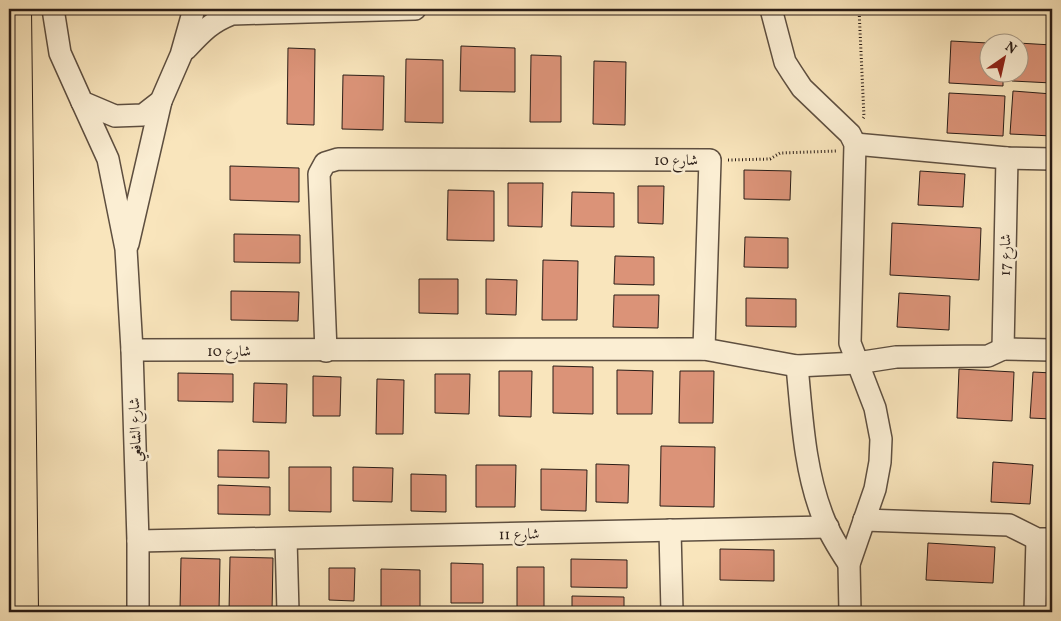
<svg xmlns="http://www.w3.org/2000/svg" width="1061" height="621" font-family="Vollkorn,Amiri,serif">
	<style>
		.building { fill: #db9378; stroke: #2a1d17 }
		.lines { fill: none; stroke-linecap: round; stroke-linejoin: round }
		.minor-casing { stroke: #5e4f40; stroke-width: 24 }
		.highway-casing { stroke: #2a1d17; stroke-width: 30 }
		.path { stroke: #2a1d17; stroke-width: 3; stroke-dasharray: 1 2.5; stroke-linecap: butt }
		.minor { stroke: #fbeed3; stroke-width: 21 }
		.highway { stroke: #f9e5bc; stroke-width: 28 }
		.labels { text-anchor: middle; stroke-width: 5; stroke-linejoin: round; paint-order: stroke }
		.street-label { font-size: 15px; fill: #2a1d17; stroke: #fbeed3 }
	</style>
	<rect width="100%" height="100%" fill="#f9e5bc"/>
	<filter id="stains"><feTurbulence type="fractalNoise" baseFrequency=".004" numOctaves="4"/><feColorMatrix values="0 0 0 0 .2 0 0 0 0 .09 0 0 0 0 .02 0 0 0 .5 -.17"/></filter>
	<radialGradient id="worn" r=".72"><stop offset=".6" stop-color="#630" stop-opacity="0"/><stop offset="1" stop-color="#630" stop-opacity=".3"/></radialGradient>
	<g class="building">
		<path d="M951,41L988,43V72H1003V86L949,83Z"/>
		<path d="M1018,43L1052,45V83L1012,81V72H1018Z"/>
		<path d="M461,46L515,48V92L460,91Z"/>
		<path d="M288,48L315,49L314,125L287,124Z"/>
		<path d="M531,55L561,56V122H530Z"/>
		<path d="M406,59L443,60V123L405,122Z"/>
		<path d="M594,61L626,62L625,125L593,124Z"/>
		<path d="M343,75L384,76L383,130L342,129Z"/>
		<path d="M1013,91L1052,94V136L1010,134Z"/>
		<path d="M949,93L1005,96L1003,136L947,133Z"/>
		<path d="M230,166L299,168V202L230,200Z"/>
		<path d="M744,170L791,171L790,200L744,199Z"/>
		<path d="M920,171L965,174L963,207L918,205Z"/>
		<path d="M508,183H543L542,227L508,226Z"/>
		<path d="M638,186H664L663,224L638,223Z"/>
		<path d="M448,190L494,191V241L447,240Z"/>
		<path d="M572,192L614,193V227L571,226Z"/>
		<path d="M1052,192V236H1050Z"/>
		<path d="M892,223L981,228L979,280L890,275Z"/>
		<path d="M234,234L300,235V263L234,262Z"/>
		<path d="M745,237L788,238V268L744,267Z"/>
		<path d="M615,256L654,257V285L614,284Z"/>
		<path d="M543,260L578,261L577,320H542Z"/>
		<path d="M419,279H458V314L419,313Z"/>
		<path d="M486,279L517,280L516,315L486,314Z"/>
		<path d="M231,291L299,292L298,321L231,320Z"/>
		<path d="M899,293L950,296L949,330L897,327Z"/>
		<path d="M614,295H659L658,328L613,327Z"/>
		<path d="M746,298L796,299V327L746,326Z"/>
		<path d="M553,366L593,367V414L553,413Z"/>
		<path d="M959,369L1014,372L1012,421L957,418Z"/>
		<path d="M617,370L653,371L652,414H617Z"/>
		<path d="M499,371H532L531,417L499,416Z"/>
		<path d="M680,371H714L713,423H679Z"/>
		<path d="M1033,372L1052,373V419L1030,418Z"/>
		<path d="M178,373L233,374V402L178,401Z"/>
		<path d="M435,374H470L469,414L435,413Z"/>
		<path d="M313,376L341,377L340,416H313Z"/>
		<path d="M377,379L404,380L403,434H376Z"/>
		<path d="M254,383L287,384L286,423L253,422Z"/>
		<path d="M661,446L715,447L714,507L660,506Z"/>
		<path d="M218,450L269,451V478L218,477Z"/>
		<path d="M993,462L1033,465L1030,504L991,502Z"/>
		<path d="M596,464L629,465L628,503L596,502Z"/>
		<path d="M476,465H516L515,507H476Z"/>
		<path d="M289,467H331V512L289,511Z"/>
		<path d="M353,467L393,468L392,502L353,501Z"/>
		<path d="M541,469L587,470L586,511L541,510Z"/>
		<path d="M411,474L446,475V512L411,511Z"/>
		<path d="M218,485L270,487V515L218,514Z"/>
		<path d="M928,543L995,547L993,583L926,580Z"/>
		<path d="M720,549L774,550V581L720,580Z"/>
		<path d="M230,557L273,558L272,612H229Z"/>
		<path d="M181,558L220,559L219,611L180,610Z"/>
		<path d="M571,559L627,560V588L571,587Z"/>
		<path d="M451,563L483,564V603H451Z"/>
		<path d="M517,567H544V610L517,609Z"/>
		<path d="M329,568H355L354,601L329,600Z"/>
		<path d="M381,569L420,570V611L381,610Z"/>
		<path d="M572,596L624,597V612H572Z"/>
		<path d="M943,609L995,611V612H943Z"/>
		<path d="M721,610L775,611V612H721Z"/>
	</g>
	<g class="lines">
		<g class="minor-casing">
			<g id="minor">
				<path d="M53,9L60,53L82,102L115,116L143,115L161,101L181,55L194,9"/>
				<path d="M771,9L785,62L792,73L802,88L850,134L855,144L850,343L875,408L881,439L880,462L875,489L849,564L850,612"/>
				<path d="M186,49C202,32 211,22 232,14L415,9"/>
				<path d="M82,102L108,159L126,249L132,350L138,541V612"/>
				<path d="M855,144L1007,158L1052,159"/>
				<path d="M128,244L161,101"/>
				<path d="M1003,349L1007,158"/>
				<path d="M1003,349L1052,350"/>
				<path d="M132,350L704,349L797,366L857,363L896,357L988,356L1003,349"/>
				<path d="M326,351L319,174L325,163L338,159L710,160L704,349"/>
				<path d="M797,366C802,416 804,469 823,517C829,533 839,549 849,564"/>
				<path d="M864,520L1009,525L1037,539H1052"/>
				<path d="M670,530L672,612"/>
				<path d="M286,539L288,612"/>
				<path d="M138,541L828,527"/>
				<path d="M1035,612L1037,539"/>
			</g>
		</g>
		<g class="highway-casing">
			<path id="highway" d="M17,9L24,612"/>
		</g>
		<g class="path">
			<path d="M859,9L864,117L862,120"/>
			<path d="M728,160L770,159L780,153L837,151"/>
		</g>
		<use href="#minor" class="minor"/>
		<use href="#highway" class="highway"/>
	</g>
	<g class="labels">
		<g class="street-label">
			<text x="676" y="165">شارع 10</text>
			<text transform="translate(1005 255) rotate(-89)" y="5">شارع 17</text>
			<text x="229" y="356">شارع 10</text>
			<text transform="translate(135 430) rotate(-92)" y="5">شارع الشافعي</text>
			<text transform="translate(519 534) rotate(-1)" y="5">شارع 11</text>
		</g>
	</g>
	<rect width="1061" height="621" fill="none" stroke="#f9e5bc" stroke-width="30"/>
	<rect x="10" y="10" width="1041" height="601" fill="none" stroke="#2a1d17" stroke-width="2.5"/>
	<rect x="15" y="15" width="1031" height="591" fill="none" stroke="#2a1d17"/>
	<g transform="translate(1004 58) rotate(34)"><circle r="24" fill="#fbeed3" stroke="#a79a88"/>
	<path d="M0-4L9 19L0 12L-9 19Z" fill="#8f2418"/>
	<text y="-8" font-size="14" font-weight="bold" text-anchor="middle" fill="#2a1d17">N</text>
	</g>
	<rect width="100%" height="100%" filter="url(#stains)"/>
	<rect width="100%" height="100%" fill="url(#worn)"/>
</svg>
